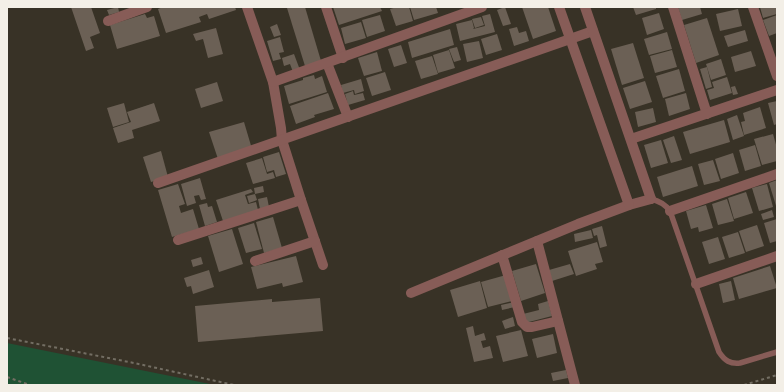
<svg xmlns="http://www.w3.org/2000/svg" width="784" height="392" font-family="'Space Grotesk',sans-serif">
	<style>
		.green { fill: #1f5234 }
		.building { fill: #6b6055 }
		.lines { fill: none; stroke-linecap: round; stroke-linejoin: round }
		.path { stroke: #736e63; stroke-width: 2; stroke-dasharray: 3 3; stroke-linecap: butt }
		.service { stroke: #875c57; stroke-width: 5.5 }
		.minor { stroke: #875c57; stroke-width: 10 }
		.tertiary { stroke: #875c57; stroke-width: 10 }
	</style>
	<rect width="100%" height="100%" fill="#383226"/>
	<path class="green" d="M7,343L215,385H7Z"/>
	<g class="building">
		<path d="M71,7H91L100,33L90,37L94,48L86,51Z"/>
		<path d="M118,7L119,12L109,15L107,10Z"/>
		<path d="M163,7H235L236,10L209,19L207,14L199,17L201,22L166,33L158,9Z"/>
		<path d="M289,7H305L321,61L305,66L287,8Z"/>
		<path d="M333,7H380L382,11L339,25Z"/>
		<path d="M397,7H409L413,21L396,26L390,9Z"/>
		<path d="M410,7H436L438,13L414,20Z"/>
		<path d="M505,7L511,24L503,26L497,10Z"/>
		<path d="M522,7H548L556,31L533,39Z"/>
		<path d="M633,7H656V9L636,15Z"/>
		<path d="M678,7H700L702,14L682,20Z"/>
		<path d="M760,7H777V14L763,18Z"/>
		<path d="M738,9L742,26L720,31L716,14Z"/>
		<path d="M659,13L664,29L647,35L642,18Z"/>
		<path d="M145,14L147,18L154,16L160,36L117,49L110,25Z"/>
		<path d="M490,14L495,32L460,41L456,24L472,20L474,28L473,29L485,26L482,16Z"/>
		<path d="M380,15L385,31L367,37L362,20Z"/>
		<path d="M777,15V33L769,36L763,20Z"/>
		<path d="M481,17L484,25L475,28L472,19Z"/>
		<path d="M707,18L719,55L696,63L684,25Z"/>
		<path d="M361,22L366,38L345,44L341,28Z"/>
		<path d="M277,24L281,35L274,37L270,27Z"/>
		<path d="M517,27L519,33L526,31L529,41L514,46L509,29Z"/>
		<path d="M216,28L223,54L208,58L203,39L196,41L193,34Z"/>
		<path d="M450,29L454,45L412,58L408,42Z"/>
		<path d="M745,30L748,41L728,47L724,36Z"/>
		<path d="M667,32L672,49L649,55L644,39Z"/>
		<path d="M497,34L502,50L486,55L481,39Z"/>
		<path d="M280,37L284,52L279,53L281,59L273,61L267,41Z"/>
		<path d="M479,41L483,58L467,62L463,44Z"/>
		<path d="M633,43L644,78L622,85L611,49Z"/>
		<path d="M401,45L407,63L394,67L388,49Z"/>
		<path d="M457,47L461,60L454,62L449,49Z"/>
		<path d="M449,50L455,68L438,73L433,55Z"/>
		<path d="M672,50L677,67L655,73L650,56Z"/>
		<path d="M751,51L756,66L735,72L731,57Z"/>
		<path d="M377,52L382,71L364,76L358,58Z"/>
		<path d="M294,54L300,70L293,72L290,64L284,66L282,58Z"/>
		<path d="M432,56L438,74L421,79L415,61Z"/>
		<path d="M721,59L726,75L711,80L706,64Z"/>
		<path d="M707,67L712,87L706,89L700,69Z"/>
		<path d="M679,69L685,91L663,98L656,76Z"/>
		<path d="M385,72L391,90L372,96L366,78Z"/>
		<path d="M314,75L315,79L322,76L327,92L289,104L284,86L303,80V78Z"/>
		<path d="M727,77L732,93L710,100L707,90L714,88L712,82Z"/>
		<path d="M361,79L364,91L355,94L354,90L343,93L341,85Z"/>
		<path d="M645,81L652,102L630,109L623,88Z"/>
		<path d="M217,82L223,101L201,108L195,89Z"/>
		<path d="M735,86L738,94L733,95L731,87Z"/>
		<path d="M353,91L354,95L363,93L365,100L348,105L345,94Z"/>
		<path d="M328,93L334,109L314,115L315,117L296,124L290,106Z"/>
		<path d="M686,93L690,109L669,116L665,99Z"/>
		<path d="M777,101V124L774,125L768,103Z"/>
		<path d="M124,103L129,122L113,127L107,108Z"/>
		<path d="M154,103L160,121L132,130L134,138L118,143L113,128L131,122L127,112Z"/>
		<path d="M760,107L766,128L744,135L741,122L745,121L743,113Z"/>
		<path d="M653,108L656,122L638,127L635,112Z"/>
		<path d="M737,115L744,136L733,140L727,119Z"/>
		<path d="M724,120L730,142L690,154L683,132Z"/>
		<path d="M244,122L252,149L218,159L209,132Z"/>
		<path d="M773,134L777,148V161L762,165L754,139Z"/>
		<path d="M674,136L682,160L671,163L663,140Z"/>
		<path d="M661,140L668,163L651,168L644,145Z"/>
		<path d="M755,145L761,166L745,171L739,150Z"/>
		<path d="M161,151L168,177L151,182L143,157Z"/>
		<path d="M279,152L286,174L276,177L274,170L267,172L263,157Z"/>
		<path d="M733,153L739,173L721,179L715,159Z"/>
		<path d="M262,158L267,174L273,172L275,178L253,184L246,163Z"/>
		<path d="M713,160L720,181L704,185L698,164Z"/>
		<path d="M692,166L698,186L663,197L657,177Z"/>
		<path d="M200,178L206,199L201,200L199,195L194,196L196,203L187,206L181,184Z"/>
		<path d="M777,180V209L769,183Z"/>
		<path d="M178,184L185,204L179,206L181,213L193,209L199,229L172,237L158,190Z"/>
		<path d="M767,184L773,207L759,211L752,188Z"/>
		<path d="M263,186L264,192L255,194L254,188Z"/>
		<path d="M251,189L253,192L245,195L248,204L256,202L258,210L223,221L216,200Z"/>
		<path d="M746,192L753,213L734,219L728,198Z"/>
		<path d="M255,194L257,200L249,203L247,196Z"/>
		<path d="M267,197L269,207L260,209L258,199Z"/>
		<path d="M727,199L734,221L718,225L712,204Z"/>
		<path d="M207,203L208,207L212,206L217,222L205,226L199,205Z"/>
		<path d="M706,205L713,228L699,232L698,227L691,229L686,211Z"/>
		<path d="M772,210L774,217L763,220L761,214Z"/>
		<path d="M273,217L282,248L264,253L256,222Z"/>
		<path d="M777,219V241L770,243L764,223Z"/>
		<path d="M254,223L262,249L246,253L238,228Z"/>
		<path d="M757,225L764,246L746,252L739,231Z"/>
		<path d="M602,226L607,246L600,248L597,235L594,236L592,229Z"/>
		<path d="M232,229L243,264L219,272L208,236Z"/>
		<path d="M591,230L593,238L575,242L574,234Z"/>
		<path d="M738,232L745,253L729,258L722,237Z"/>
		<path d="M718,237L725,259L709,264L702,242Z"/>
		<path d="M597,242L603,262L595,264L597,269L576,276L568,251Z"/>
		<path d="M296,256L303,282L283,287L282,283L257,289L251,267Z"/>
		<path d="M201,257L203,264L193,267L191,260Z"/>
		<path d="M536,264L545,293L521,301L512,271Z"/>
		<path d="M570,264L574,274L552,281L549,270Z"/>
		<path d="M770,266L777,288L739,299L733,278Z"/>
		<path d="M209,270L214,287L193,294L191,286L187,287L184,278Z"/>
		<path d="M506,275L512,301L488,307L481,282Z"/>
		<path d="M480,281L487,308L458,317L450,290Z"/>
		<path d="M731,281L735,300L723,303L719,284Z"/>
		<path d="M320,298L323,331L198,342L195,306L272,299V302Z"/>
		<path d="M548,301L552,316L525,323L523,314L539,310L538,304Z"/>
		<path d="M514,302L515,307L502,310L501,305Z"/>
		<path d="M513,317L515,326L505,329L502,321Z"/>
		<path d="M473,326L475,336L484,333L486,340L481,341L483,348L490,346L493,358L474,362L466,328Z"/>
		<path d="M521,330L528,356L503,362L496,336Z"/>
		<path d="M553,334L557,353L537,358L532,339Z"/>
		<path d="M566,370L568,378L553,381L551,373Z"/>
	</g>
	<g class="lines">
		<g class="path">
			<path d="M7,338L134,363L234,385"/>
			<path d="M7,377L30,385"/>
			<path d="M744,385L777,375"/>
		</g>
		<path class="service" d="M651,199C660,201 665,204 670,211L719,352C725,361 730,364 740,363L777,352"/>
		<g class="minor">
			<path d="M247,7L273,82L281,128L282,140L301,200L323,265"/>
			<path d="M326,7L343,58"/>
			<path d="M673,7L707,114"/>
			<path d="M753,7L777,76"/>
			<path d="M108,21L147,7"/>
			<path d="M327,63L348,117"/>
			<path d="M273,82L482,7"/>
			<path d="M631,139L777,90"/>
			<path d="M158,183L593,31"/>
			<path d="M670,211L777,174"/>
			<path d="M178,240L301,200"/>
			<path d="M537,241L575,385"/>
			<path d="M502,255L522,322L527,327H532L558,321"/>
			<path d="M255,261L315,241"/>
			<path d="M696,284L777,256"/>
			<path d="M411,293L578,224L629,205L651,199"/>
		</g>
		<g class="tertiary">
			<path d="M559,7L629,205"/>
			<path d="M585,7L651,199"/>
		</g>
	</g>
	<rect width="784" height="392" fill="none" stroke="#f3efe7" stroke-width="16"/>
</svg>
